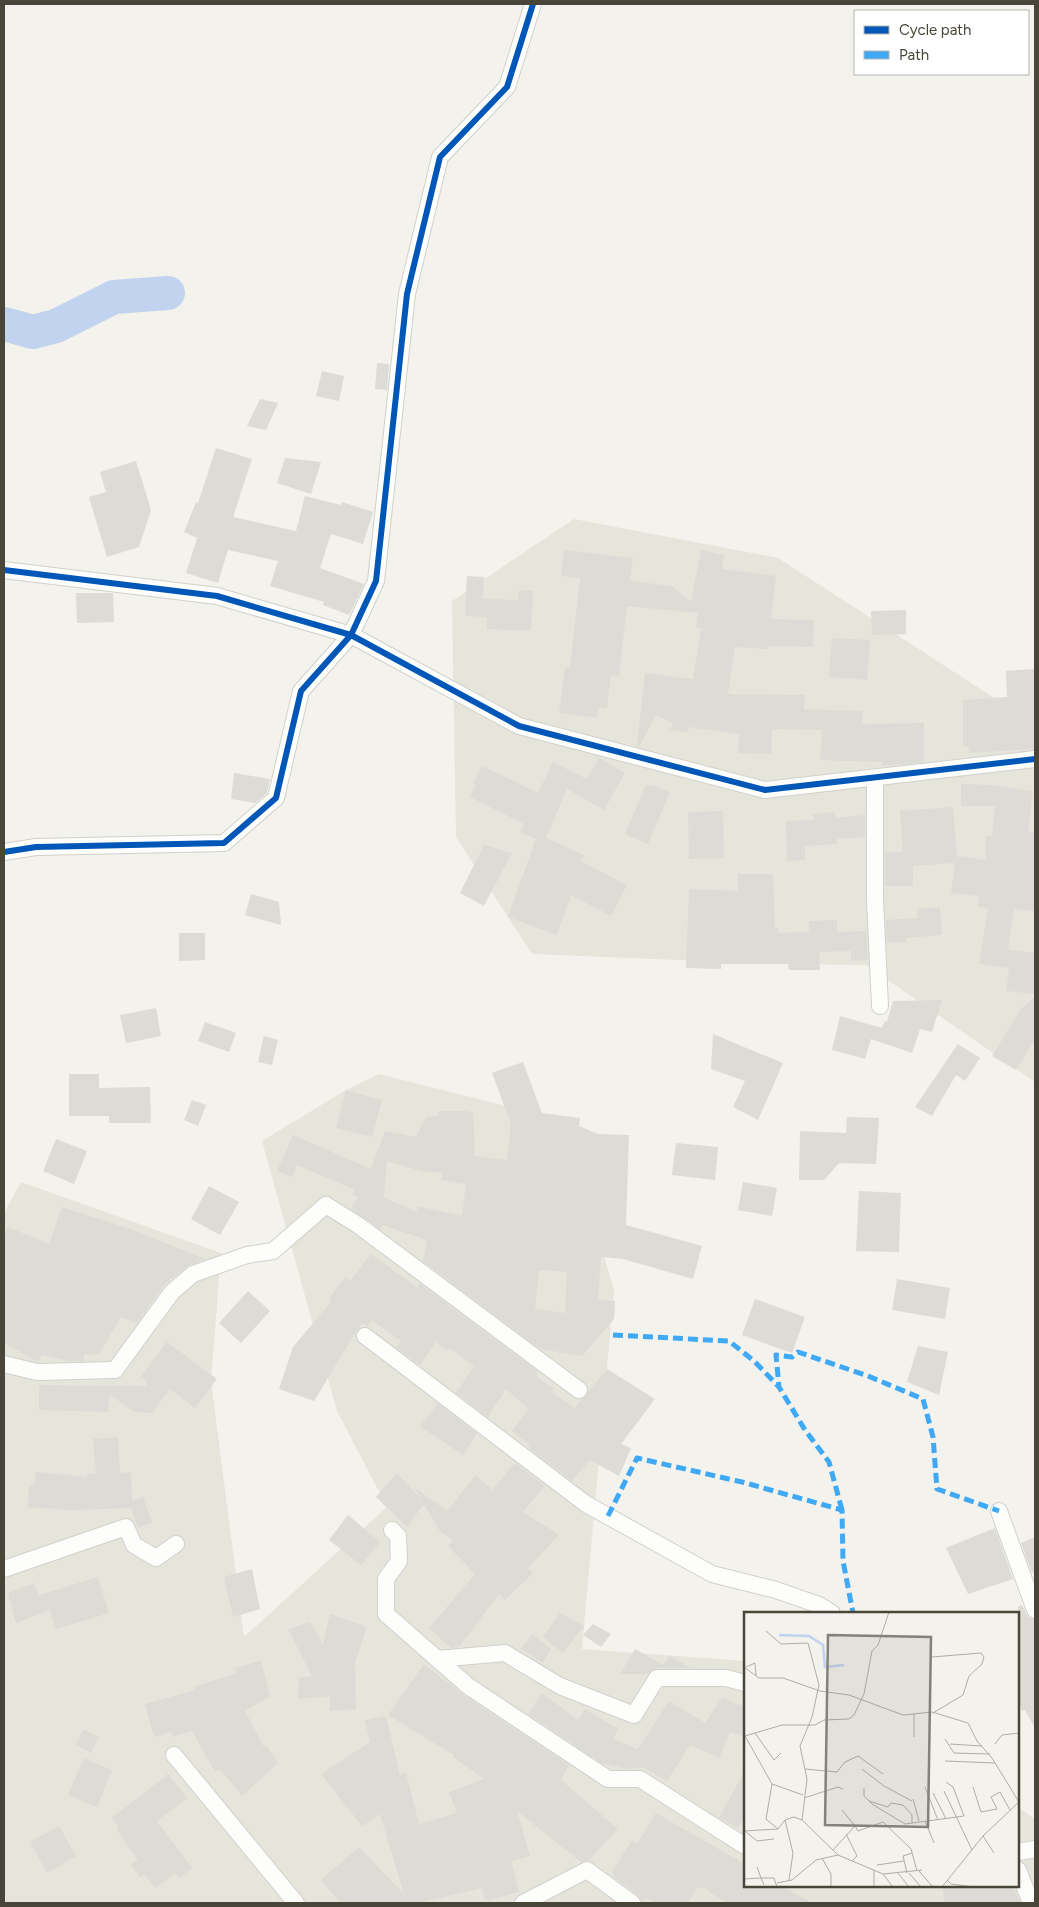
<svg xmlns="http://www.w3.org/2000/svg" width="1039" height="1907" font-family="Figtree,sans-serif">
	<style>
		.residential { fill: #e6e5dc }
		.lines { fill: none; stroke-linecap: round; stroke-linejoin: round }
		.river { stroke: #c1d3ee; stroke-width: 34 }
		.building { fill: #dcdbd6; fill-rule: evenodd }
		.street-casing { stroke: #d1d0cb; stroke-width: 18 }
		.street { stroke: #fdfdfc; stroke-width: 16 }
		.quiet { stroke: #3fa9f5; stroke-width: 5; stroke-dasharray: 10 5; stroke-linecap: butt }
		.cycleway-casing { stroke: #fff; stroke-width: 9 }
		.cycleway { stroke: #0057b8; stroke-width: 6 }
		.inset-river { fill: none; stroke: #c1d3ee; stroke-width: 2.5 }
		.inset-road { fill: none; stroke: #afada5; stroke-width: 1 }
		.view { fill: #848278; fill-opacity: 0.15; stroke: #848278; stroke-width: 2.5 }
		.inset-edge { fill: none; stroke: #494639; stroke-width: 2.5 }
	</style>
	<rect width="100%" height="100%" fill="#f3f2ed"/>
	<g class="residential">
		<path d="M574,519L778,558L996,699L1035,696V1082L866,965L779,964L532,954L456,837L452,601Z"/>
		<path d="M379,1074L562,1120L614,1289L582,1649L745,1661V1886H1018V1807L1035,1819V1903H4V1213L21,1182L221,1253L211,1381L244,1637L387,1507L337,1411L262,1141L346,1090Z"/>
	</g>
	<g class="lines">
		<path class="river" d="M4,324L33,332L56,326L114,297L168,293"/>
	</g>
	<g class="building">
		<path d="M377,363L389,364L387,390L375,389Z"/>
		<path d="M322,371L344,376L339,401L316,396Z"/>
		<path d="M260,399L278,403L266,430L247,426Z"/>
		<path d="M216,448L252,459L233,517L296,531L305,496L341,505L342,502L373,512L363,544L331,534L320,568L364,584L349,615L323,605L324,602L270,586L278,561L228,550L218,583L186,573L197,538L184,532L196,502L198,503Z"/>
		<path d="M285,458L321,462L311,494L277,483Z"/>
		<path d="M136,461L151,510L139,547L107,557L89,497L106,492L100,472Z"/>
		<path d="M564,550L633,558L630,581L672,586L691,602L701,550L724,555L722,569L776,576L771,619L814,620L813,647L769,646L768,649L735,647L728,694L805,695L804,709L863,711L862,724L924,723V762L882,766V762L820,760L822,730L772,729L771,754L738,753L739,734L689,727L688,732L670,730L673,723L656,715L639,747L637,746L645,673L693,679L701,628L696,627L698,613L627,606L619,676L611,675L607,708L599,707L597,718L559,713L565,667L570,668L580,578L561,576Z"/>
		<path d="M467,576L484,577L483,599L518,600L519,590L533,591L531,631L487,629V617L465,616Z"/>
		<path d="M76,593H113L114,622L77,623Z"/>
		<path d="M906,610V634L872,635L871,611Z"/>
		<path d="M832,638L870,640L867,680L829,677Z"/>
		<path d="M1035,669V749L970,753L967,746H963V700L1007,697L1006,671Z"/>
		<path d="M599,758L625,773L604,810L567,789L546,838L584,855L581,861L627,885L611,916L571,895L557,935L508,917L536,839L520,832L524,824L470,797L476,784L473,783L482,766L538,793L553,762L587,779Z"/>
		<path d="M234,773L270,779L267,793L255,803L231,799Z"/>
		<path d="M961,784L992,785L1033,791L1028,832H1035V911L1014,909L1008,950L1035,953V994L1006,991L1009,968L979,964L988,908L978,907L979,896L951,893L955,863L913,866V886H885V852H903L900,811L953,807L957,856L985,860L986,836H992L995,806H961Z"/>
		<path d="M646,785H652L670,792L648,844L625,834Z"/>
		<path d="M723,811L724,858L689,859L688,812Z"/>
		<path d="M835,812V818L865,815V837L837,839V844L805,846V860L787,861L786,821L814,820L813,814Z"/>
		<path d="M484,845L512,853L484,906L460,893Z"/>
		<path d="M738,874H773L775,928H778V933L809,932V921L837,920V932L866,931L868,960L851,961V951L819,952L820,970H789L788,964H721V969L686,968L689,889L738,891Z"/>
		<path d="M251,894L279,902L281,925L245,915Z"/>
		<path d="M940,907L942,935L906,938V942L887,943L886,920L918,918L917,909Z"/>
		<path d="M179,933H205V960L179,961Z"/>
		<path d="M1035,997V1039L1016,1070L992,1056L1021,1009Z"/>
		<path d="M942,1000L932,1032L920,1029L912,1053L871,1039L865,1059L832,1050L840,1016L882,1028L885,1021L887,1022L893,1001Z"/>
		<path d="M156,1008L161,1036L126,1043L120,1015Z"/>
		<path d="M205,1022L236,1033L229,1052L198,1041Z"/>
		<path d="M713,1034L783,1063L758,1120L733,1107L745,1081L711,1069Z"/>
		<path d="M264,1036L278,1040L272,1065L258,1062Z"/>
		<path d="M958,1044L980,1058L965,1081L956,1075L932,1116L915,1107Z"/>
		<path d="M523,1062L542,1113L580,1118L579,1126L598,1134L629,1135L626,1225L702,1246L693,1279L623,1259L601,1257L598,1300L615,1301L614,1319L582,1356L540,1349L423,1261L427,1240L382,1225L381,1230L351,1209L358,1196L352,1195L355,1190L297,1165L292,1177L277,1171L293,1135L371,1169L385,1131L416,1137L426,1117L438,1116L439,1111H466L473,1113L475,1156L507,1160L511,1124L492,1073ZM387,1161L421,1171L442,1173L441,1180L466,1184L462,1216L417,1206V1212L384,1198ZM539,1270L567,1272L565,1313L535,1309Z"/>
		<path d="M69,1074H99V1088L150,1087L151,1123H109V1116H69Z"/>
		<path d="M346,1090L382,1100L372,1137L336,1128Z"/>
		<path d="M192,1100L206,1105L198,1126L184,1120Z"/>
		<path d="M847,1117L879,1118L876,1164L839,1163L824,1180H799L800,1131L846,1133Z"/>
		<path d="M56,1139L87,1151L74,1184L43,1171Z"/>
		<path d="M676,1143L718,1147L715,1180L672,1175Z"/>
		<path d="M743,1182L777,1188L772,1216L738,1210Z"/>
		<path d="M209,1186L239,1202L220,1235L191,1219Z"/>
		<path d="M859,1191L901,1193L899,1252L856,1251Z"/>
		<path d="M62,1207L133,1230L205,1259L187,1266L165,1284L137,1323L121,1317L99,1354L84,1355V1361H68L42,1355L38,1362L4,1343V1236L8,1227L49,1244Z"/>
		<path d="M371,1254L418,1288L419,1283L537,1371V1377L554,1389L551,1392L575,1408L607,1369L655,1399L621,1444L631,1448L619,1476L590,1460L572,1481L528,1447L530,1445L512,1431L529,1409L506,1389L488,1417L456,1393L474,1366L449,1348L447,1351L436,1342L420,1365L396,1347L401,1341L372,1320L367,1326L362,1324L357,1330L314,1401L279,1389L293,1347L332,1301L329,1298L345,1277L350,1281Z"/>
		<path d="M897,1279L950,1288L945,1319L892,1310Z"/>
		<path d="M248,1291L270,1311L241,1343L219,1323Z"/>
		<path d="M755,1299L805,1317L792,1353L742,1335Z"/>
		<path d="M167,1342L217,1379L195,1408L170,1389L152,1413L134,1412L109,1394L108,1412L39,1410V1385L146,1386V1380L140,1378Z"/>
		<path d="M918,1346L948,1352L939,1395L907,1382Z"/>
		<path d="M438,1404L477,1433L463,1455L420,1426Z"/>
		<path d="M118,1437L120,1473L131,1472L132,1501L143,1497L152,1523L138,1528L131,1508L70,1510L28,1507L29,1485H35L36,1472L87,1477V1474L96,1473L93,1439Z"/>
		<path d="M515,1463L545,1486L523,1512L559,1535L528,1568L533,1573L505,1600L499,1594L459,1647L451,1648L429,1628L475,1574L448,1546L453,1541L440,1531L424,1504L407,1527L376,1497L397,1473L423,1501L414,1487L447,1511L476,1475L492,1490Z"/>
		<path d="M348,1515L380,1542L361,1565L329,1540Z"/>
		<path d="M995,1528L1013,1579L968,1594L946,1548Z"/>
		<path d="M1035,1537V1572L1032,1573L1021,1543Z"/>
		<path d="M252,1569L260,1609L233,1617L224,1577Z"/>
		<path d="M98,1577L109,1613L56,1629L50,1610L16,1623L8,1593L34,1583L39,1595Z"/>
		<path d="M1022,1605L1028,1617L1035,1620V1728L1025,1710L1022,1711L1018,1700V1606Z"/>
		<path d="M560,1613L584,1626L563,1653L543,1637Z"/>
		<path d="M330,1614L367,1627L355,1662L356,1709L330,1711V1696L298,1699L299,1678L312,1676L288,1629L310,1622L323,1644Z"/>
		<path d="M593,1624L611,1634L601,1647L583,1635Z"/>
		<path d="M532,1634L551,1649L543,1663L521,1649Z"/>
		<path d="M635,1649L663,1665L670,1656L691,1668H657L648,1674H620Z"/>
		<path d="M261,1661L270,1696L245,1711L264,1747L266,1745L278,1763L242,1796L220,1769L215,1772L192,1731L173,1737L171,1732L154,1737L145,1704L195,1690L194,1687L237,1673L235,1668Z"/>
		<path d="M424,1664L462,1694L569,1765L561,1780L618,1829L589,1860L581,1862L517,1811L530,1856L511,1861L519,1892L485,1901L482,1888L418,1903H340L321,1880L359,1847L404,1894L380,1814L362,1826L321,1774L370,1742L365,1720L386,1716L400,1775L406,1773L419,1824L457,1813L449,1792L484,1779L453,1757L454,1755L388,1715Z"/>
		<path d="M542,1693L578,1720L585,1709L618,1729L613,1739L638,1749L669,1701L705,1723L722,1698L745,1707V1737L730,1732L719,1758L690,1745L667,1781L642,1767L626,1769L601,1763L528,1714Z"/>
		<path d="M83,1729L99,1737L91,1753L76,1745Z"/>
		<path d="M84,1758L112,1770L97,1807L68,1795Z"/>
		<path d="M745,1770V1816L738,1828L719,1818Z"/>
		<path d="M168,1774L187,1798L157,1821L192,1868L179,1878L175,1873L155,1888L144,1874L140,1877L131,1865L138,1860L125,1842L117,1829L119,1827L112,1818Z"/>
		<path d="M656,1813L745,1864V1886H782L812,1903H725L703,1887L701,1889L698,1887L688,1903H654L646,1897L643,1902L638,1895L614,1877L612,1872L632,1840L637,1844Z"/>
		<path d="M59,1826L76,1856L47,1873L30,1842Z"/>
		<path d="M942,1886H1013L1020,1903H945Z"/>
	</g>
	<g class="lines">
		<g class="street-casing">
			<g id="street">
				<path d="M4,570L217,596L351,635L519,726L765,790L1035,759"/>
				<path d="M875,779V900L880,1006"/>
				<path d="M4,852L36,847L224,843L276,798L301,691L351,635L376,581L407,294L440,157L507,87L533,4"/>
				<path d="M365,1336L586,1504L712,1574L776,1590L819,1605L832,1613"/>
				<path d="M4,1364L37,1372L115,1370L172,1292L193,1274L247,1255L273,1251L326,1205L358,1225L579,1390"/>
				<path d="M999,1511L1035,1610"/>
				<path d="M392,1530L398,1536L399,1561L386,1579V1614L468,1686L608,1779H640L745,1846"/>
				<path d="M4,1569L126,1527L134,1545L156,1558L176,1544"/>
				<path d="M437,1659L505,1653L560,1686L634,1715L657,1678H726L745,1683"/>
				<path d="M174,1755L296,1903"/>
				<path d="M1018,1852L1035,1849"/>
				<path d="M1018,1870L1031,1903"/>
				<path d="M523,1903L587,1870L632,1903"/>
			</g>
		</g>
		<use href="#street" class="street"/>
		<g class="quiet">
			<path d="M613,1335L729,1341L754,1361L779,1387"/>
			<path d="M842,1510L829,1462L805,1430L779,1387L776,1355L792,1357L798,1352L868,1376L923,1399L933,1437L937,1489L999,1511"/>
			<path d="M608,1516L637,1458L742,1482L842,1510L843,1561L853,1613"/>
		</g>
		<g class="cycleway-casing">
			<g id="cycleway">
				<path d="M4,570L217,596L351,635L519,726L765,790L1035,759"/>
				<path d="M4,852L36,847L224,843L276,798L301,691L351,635L376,581L407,294L440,157L507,87L533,4"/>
			</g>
		</g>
		<use href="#cycleway" class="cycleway"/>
	</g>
	<g transform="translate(744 1612)">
		<rect width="275" height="275" fill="#f3f2ed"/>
		<path class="inset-river" d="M35,23L65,24L79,33L81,55L100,53"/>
		<path class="inset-road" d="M22,19L37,32L64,31L75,73L68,105L56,134L63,167L58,208M188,45L237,41L240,45L238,52L225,64L219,83L189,101M0,55L15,66H39L76,79L105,83L159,103L188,100L224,111L233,129L248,146L275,190M2,55L11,51L12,64M170,102V125M11,121L30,148L37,141M1,124L38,113H71L80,108L105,107L110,103L120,82L128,39L134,33L145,0M1,124L28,172L59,183M201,127L210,141L246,142M206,132L238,134M251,132L258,123L275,121M201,149L251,151M61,157L93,160L101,150L114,144L139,162M118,157L140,174L168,189M28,172L22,207L34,217L41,208L50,205L58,208L94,243L139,262L149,275M181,175L194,208M229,175L237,200L253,197L247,185L256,180L266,198M120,176V184L128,192L161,212L220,204L209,175L202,170M200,179L228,238M189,181L202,207M60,186L94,175L99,177M169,187L175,209M125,189L144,195L147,191L159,193L168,203V211M41,208L49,241L45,268M181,209L190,231M111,214L114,219L139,210L167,237L173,259M0,219L34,217M1,219L13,229L30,227M102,222L113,244L108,249M239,224L250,241M89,238L111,214L98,198M78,246L87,262V275M133,253L160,249M13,255L17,266H30L33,275M130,258V275M175,259L189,275M154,261L165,275M163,261L159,244L168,241M165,261L177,275M139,262L178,258M0,267L17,266L20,273M203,268L207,272L230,275M33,271L48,268L72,248L94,243M198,275L239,224L275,190"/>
		<path class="view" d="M84,23L187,25L184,215L81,213Z"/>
		<rect width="275" height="275" class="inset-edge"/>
	</g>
	<rect width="1039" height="1907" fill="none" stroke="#494639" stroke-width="10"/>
	<rect x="854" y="10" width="175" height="65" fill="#ffffff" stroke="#b6b5b0"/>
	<rect x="864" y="26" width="25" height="8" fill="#0057b8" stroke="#b6b5b0"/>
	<text x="899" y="35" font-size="15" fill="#494639">Cycle path</text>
	<rect x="864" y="51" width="25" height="8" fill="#3fa9f5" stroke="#b6b5b0"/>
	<text x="899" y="60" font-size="15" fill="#494639">Path</text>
</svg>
